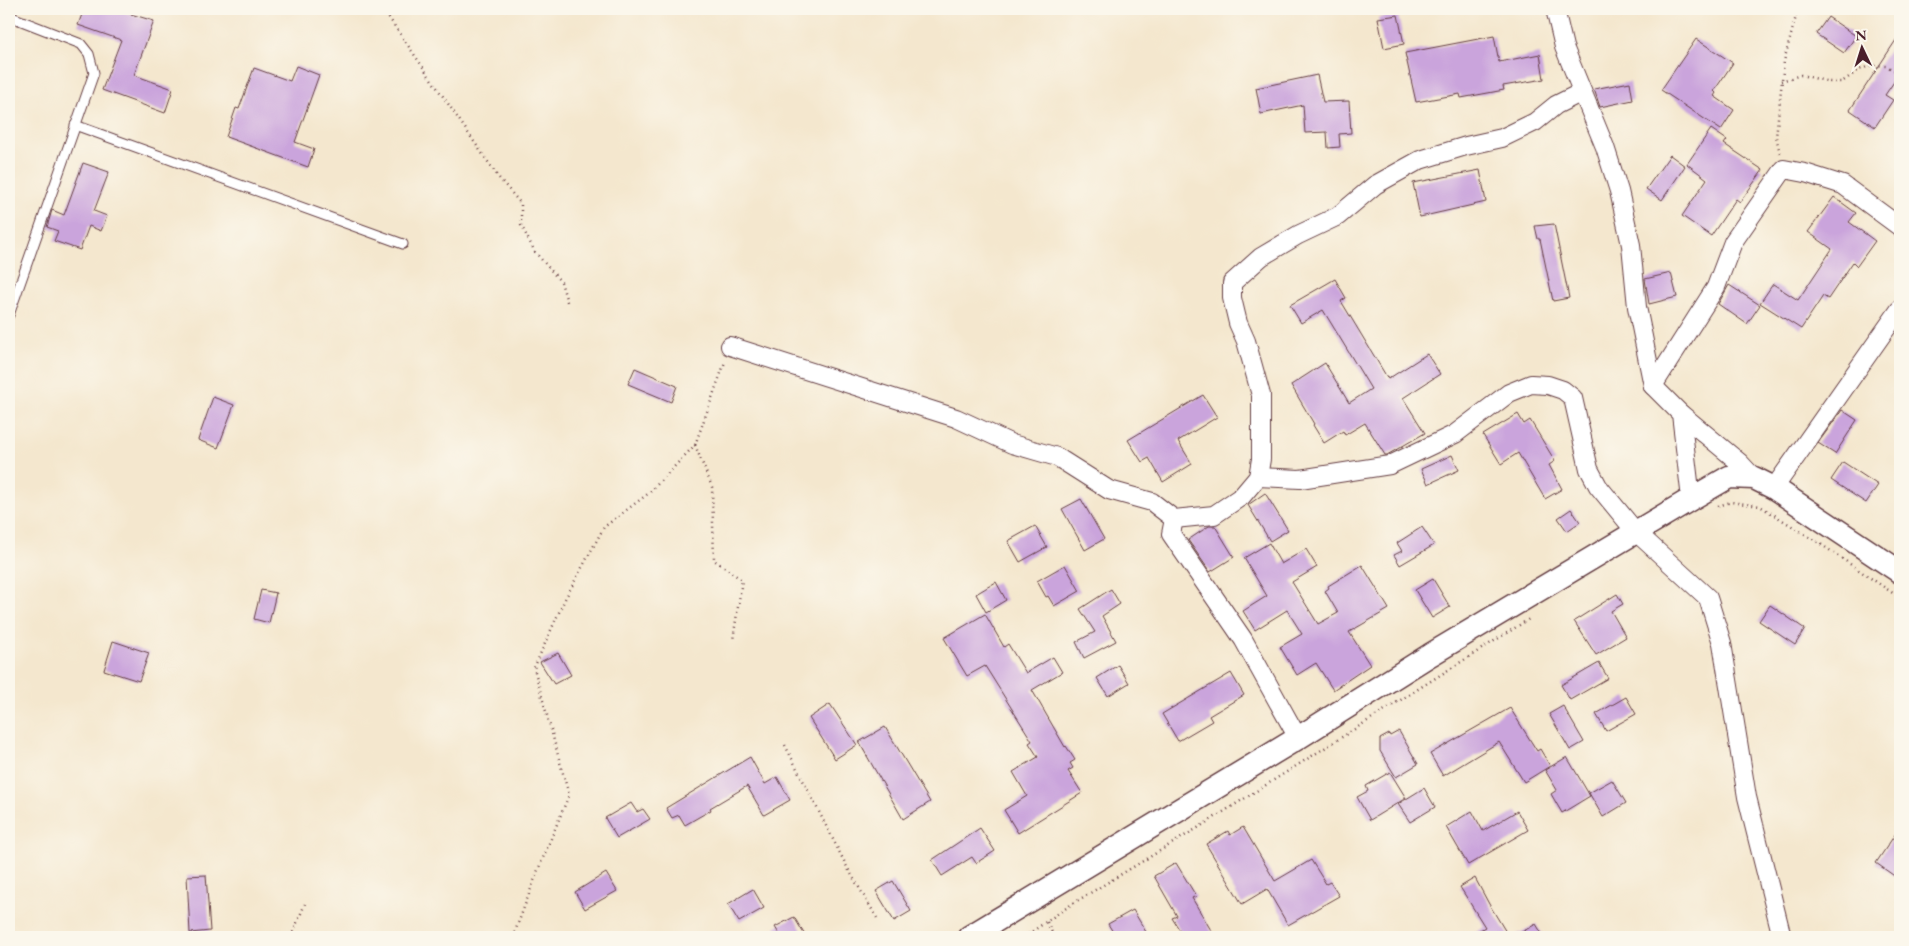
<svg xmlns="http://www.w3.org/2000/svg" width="1909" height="946" font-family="'EB Garamond',serif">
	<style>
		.building { fill: #caa4dc }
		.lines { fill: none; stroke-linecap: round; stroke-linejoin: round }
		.service-casing { stroke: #643d43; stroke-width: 11 }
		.minor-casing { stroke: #643d43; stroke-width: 20 }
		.tertiary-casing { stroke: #643d43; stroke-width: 25 }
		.path { stroke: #643d43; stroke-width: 2.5; stroke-dasharray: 1 4; stroke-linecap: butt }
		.service { stroke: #fff; stroke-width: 9 }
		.minor { stroke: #fff; stroke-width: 18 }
		.tertiary { stroke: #fff; stroke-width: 22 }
	</style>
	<rect width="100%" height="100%" fill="#fbf7ec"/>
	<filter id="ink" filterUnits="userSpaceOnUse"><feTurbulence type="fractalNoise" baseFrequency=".02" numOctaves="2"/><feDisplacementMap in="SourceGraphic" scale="10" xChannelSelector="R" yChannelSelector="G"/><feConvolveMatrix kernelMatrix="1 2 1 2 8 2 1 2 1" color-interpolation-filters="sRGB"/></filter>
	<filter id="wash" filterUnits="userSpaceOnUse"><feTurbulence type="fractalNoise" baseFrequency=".0096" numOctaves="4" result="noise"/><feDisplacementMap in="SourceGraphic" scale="20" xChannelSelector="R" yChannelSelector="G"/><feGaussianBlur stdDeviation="1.12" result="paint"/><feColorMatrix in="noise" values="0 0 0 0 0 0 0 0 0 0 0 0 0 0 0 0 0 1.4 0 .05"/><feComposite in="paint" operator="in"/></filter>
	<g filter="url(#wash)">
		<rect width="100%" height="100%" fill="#f4e7ce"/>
		<g id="blocks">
			<g class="building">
				<path d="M84,9H114L154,21L134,75L173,89L165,113L102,90L121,40L78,25Z"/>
				<path d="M1398,15L1404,44L1384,48L1378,18Z"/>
				<path d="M1828,17L1856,36L1844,53L1816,34Z"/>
				<path d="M1900,34V73L1885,95L1893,100L1875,127L1850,110Z"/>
				<path d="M1494,36L1499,62L1540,54L1544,79L1503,86L1504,90L1461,98L1460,94L1416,102L1405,53Z"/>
				<path d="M1696,39L1733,63L1714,91L1716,93L1714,96L1734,110L1721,130L1661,90Z"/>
				<path d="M296,66L319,75L295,142L314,149L308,167L226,137L236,108L239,109L254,68L290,81Z"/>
				<path d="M1317,75L1323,102L1349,101L1351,133L1339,134L1340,147L1328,148L1327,132L1305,133L1303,105L1261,114L1256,88Z"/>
				<path d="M1630,82L1633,100L1600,107L1594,89Z"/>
				<path d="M1711,129L1727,140L1724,144L1763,170L1740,202L1736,199L1711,236L1682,216L1707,179L1687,164Z"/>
				<path d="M1670,155L1685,166L1662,200L1646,189Z"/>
				<path d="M83,163L109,172L94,211L107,216L101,231L89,226L80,250L54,241L58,231L47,227L52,210L64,215Z"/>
				<path d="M1480,170L1486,202L1420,217L1413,183Z"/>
				<path d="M1834,197L1856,213L1849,222L1875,241L1857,266L1853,262L1828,299L1823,296L1801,329L1760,303L1773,284L1798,300L1832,249L1808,232Z"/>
				<path d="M1554,224L1569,298L1553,301L1540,239H1538L1535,226Z"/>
				<path d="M1671,273L1677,297L1649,304L1645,279Z"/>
				<path d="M1335,279L1346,298L1341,301L1388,379L1427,354L1440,374L1403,398L1425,433L1387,455H1385L1365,423L1345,435L1343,431L1324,443L1313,425L1314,424L1291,385L1325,363L1349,403L1371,389L1323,310L1301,323L1290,305Z"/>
				<path d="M1729,285L1760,305L1747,324L1718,304Z"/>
				<path d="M635,368L677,386L671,402L628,384Z"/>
				<path d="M1203,395L1217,417L1178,441L1192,464L1163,482L1149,458L1142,462L1128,440Z"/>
				<path d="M213,397L234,405L218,448L198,440Z"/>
				<path d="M1842,410L1857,420L1835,454L1818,443Z"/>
				<path d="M1518,414L1524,424L1530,420L1555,461L1549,465L1562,489L1545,499L1518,453L1501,464L1483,435Z"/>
				<path d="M1452,455L1459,470L1428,484L1421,469Z"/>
				<path d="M1843,462L1878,485L1866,503L1831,480Z"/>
				<path d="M1265,493L1288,530L1270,541L1248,505Z"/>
				<path d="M1081,499L1104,539L1085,550L1062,509Z"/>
				<path d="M1571,509L1580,522L1567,531L1558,518Z"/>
				<path d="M1035,526L1047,547L1020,562L1008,541Z"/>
				<path d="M1209,526H1215L1234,557L1210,572L1188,540Z"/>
				<path d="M1422,527L1434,545L1400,565L1394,555L1402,551L1397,543Z"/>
				<path d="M1269,543L1281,564L1306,549L1317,567L1292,582L1318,624L1338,613L1325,591L1329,588L1328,586L1362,565L1389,609L1349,632L1370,665L1333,690L1316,663L1297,675L1280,647L1302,634L1287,610L1255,630L1243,611L1267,596L1244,558Z"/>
				<path d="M1065,565L1080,591L1054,606L1048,596L1046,597L1037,581Z"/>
				<path d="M1433,579L1450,607L1432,618L1415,590Z"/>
				<path d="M996,582L1006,600L986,612L976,594Z"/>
				<path d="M1111,589L1120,604L1102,616L1116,641L1084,658L1076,642L1095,632L1080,609Z"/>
				<path d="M261,590L276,593L269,623L254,619Z"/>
				<path d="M1617,594L1623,604L1611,611L1626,637L1596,655L1574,621Z"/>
				<path d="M1770,605L1805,629L1795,645L1759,621Z"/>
				<path d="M985,614L1004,647L1008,644L1026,673L1053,657L1062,672L1032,690L1065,747L1066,746L1075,760L1070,763L1073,768L1068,771L1082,793L1018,833L1004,810L1027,796L1013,772L1038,757L1029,743L1032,741L985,666L967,676L944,638Z"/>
				<path d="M113,641L149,653L139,681L104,670Z"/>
				<path d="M558,653L571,675L554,684L540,662Z"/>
				<path d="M1599,663L1608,678L1570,700L1561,685Z"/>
				<path d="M1118,665L1129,683L1108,696L1097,678Z"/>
				<path d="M1231,673L1244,695L1209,716L1212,721L1178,741L1162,714Z"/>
				<path d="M1626,697L1636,714L1606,731L1596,714Z"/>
				<path d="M830,704L857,745L835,759L809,718Z"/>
				<path d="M1563,706L1584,742L1570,750L1549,714Z"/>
				<path d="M1510,708L1537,751L1540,749L1550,766L1524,782L1499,742L1443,776L1430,754Z"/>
				<path d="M885,727L930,802L903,819L859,742Z"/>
				<path d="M1399,731L1418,764L1396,777L1380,751V739L1389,734L1390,736Z"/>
				<path d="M750,757L765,784L777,777L790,800L764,815L747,786L710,808L711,810L685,825L679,815L672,818L666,808Z"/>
				<path d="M1567,757L1590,796L1562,813L1551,794L1557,790L1545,770Z"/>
				<path d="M1390,772L1406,798L1370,820L1357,797L1368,791L1366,786Z"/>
				<path d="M1612,780L1626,803L1603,817L1589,793Z"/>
				<path d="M1424,788L1435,807L1410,822L1398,804Z"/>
				<path d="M631,803L637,812L643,809L650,819L617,838L605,818Z"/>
				<path d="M1472,811L1483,831L1517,811L1528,830L1468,865L1446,827Z"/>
				<path d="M1243,827L1275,881L1311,860L1326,884L1330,882L1339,896L1288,925L1267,889L1242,904L1206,844L1228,831L1230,835Z"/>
				<path d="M1900,827V880L1876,863Z"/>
				<path d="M980,828L995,851L976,863L972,857L942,876L932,860Z"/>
				<path d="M1176,863L1196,896L1192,898L1215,937H1184L1172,918L1177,916L1154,876Z"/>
				<path d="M606,873L617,891L585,909L575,892Z"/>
				<path d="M206,875L210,931L190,933L187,876Z"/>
				<path d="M1475,878L1489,904L1509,937H1468L1485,927L1460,887Z"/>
				<path d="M893,881L911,911L894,921L876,891Z"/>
				<path d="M753,889L764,908L739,922L728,904Z"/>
				<path d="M1133,910L1149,937H1116L1108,924Z"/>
				<path d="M794,917L806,937H781L775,927Z"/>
				<path d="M1536,924L1544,937H1513Z"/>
			</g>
		</g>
	</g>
	<g filter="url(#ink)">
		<use href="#blocks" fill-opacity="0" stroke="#643d43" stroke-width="1"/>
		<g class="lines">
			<g class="service-casing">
				<g id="service">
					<path d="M9,16L81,44L89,54L94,73L9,315"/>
					<path d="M75,125L403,244"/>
				</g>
			</g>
			<g class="minor-casing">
				<g id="minor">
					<path d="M1555,9L1564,47L1605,147L1619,191L1631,245L1637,307L1653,386L1681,414L1691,499"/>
					<path d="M730,346L956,418L1012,444L1057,457L1109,490L1152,502L1174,519L1214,515L1242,496L1258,477L1261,459V395L1246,341L1238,323L1232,298V283L1261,257L1298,235L1338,216L1375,185L1420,160L1466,146L1502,138L1535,122L1556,105L1582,92"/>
					<path d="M1653,386L1716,287L1733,242L1784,169L1805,173L1843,185L1900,227"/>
					<path d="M1681,414L1740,463L1754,478"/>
					<path d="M1258,477L1300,479L1390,465L1455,434L1509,393L1531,384L1548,385L1563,390L1573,398L1589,469L1598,486L1635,531L1708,598L1722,643L1747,797L1782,937"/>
					<path d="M1774,488L1900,309"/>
					<path d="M1174,519L1171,534L1243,639L1298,738"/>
				</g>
			</g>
			<g class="tertiary-casing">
				<path id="tertiary" d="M969,937L1298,738L1430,655L1691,499L1729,477L1754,478L1774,488L1900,572"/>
			</g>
			<g class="path">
				<path d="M383,9L499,178L521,204V225L535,252L561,282L568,305"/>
				<path d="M1897,72L1900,80"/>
				<path d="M1781,81L1801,75L1830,82H1842L1859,70L1872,65L1886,66L1900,73"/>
				<path d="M1780,153L1776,137L1784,61L1798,9"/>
				<path d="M695,445L712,487L714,560L742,580L733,640"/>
				<path d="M1718,506L1731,502L1760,506L1819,543L1900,598"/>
				<path d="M785,745L847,867L877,918"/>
				<path d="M1047,922L1054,937"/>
				<path d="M291,937L305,904"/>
				<path d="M513,937L538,870L569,795L534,668L565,599L604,527L649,493L695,445L725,362"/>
				<path d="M1024,937L1072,904L1201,826L1529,619"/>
			</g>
			<use href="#service" class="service"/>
			<use href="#minor" class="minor"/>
			<use href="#tertiary" class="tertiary"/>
		</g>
	</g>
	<rect width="1909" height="946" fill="none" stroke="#fbf7ec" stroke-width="30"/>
	<g transform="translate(1862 48) rotate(356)" stroke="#fbf7ec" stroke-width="4" paint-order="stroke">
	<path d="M0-4L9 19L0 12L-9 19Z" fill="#4a1f2b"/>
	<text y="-8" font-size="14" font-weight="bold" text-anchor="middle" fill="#4a1f2b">N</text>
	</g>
</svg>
